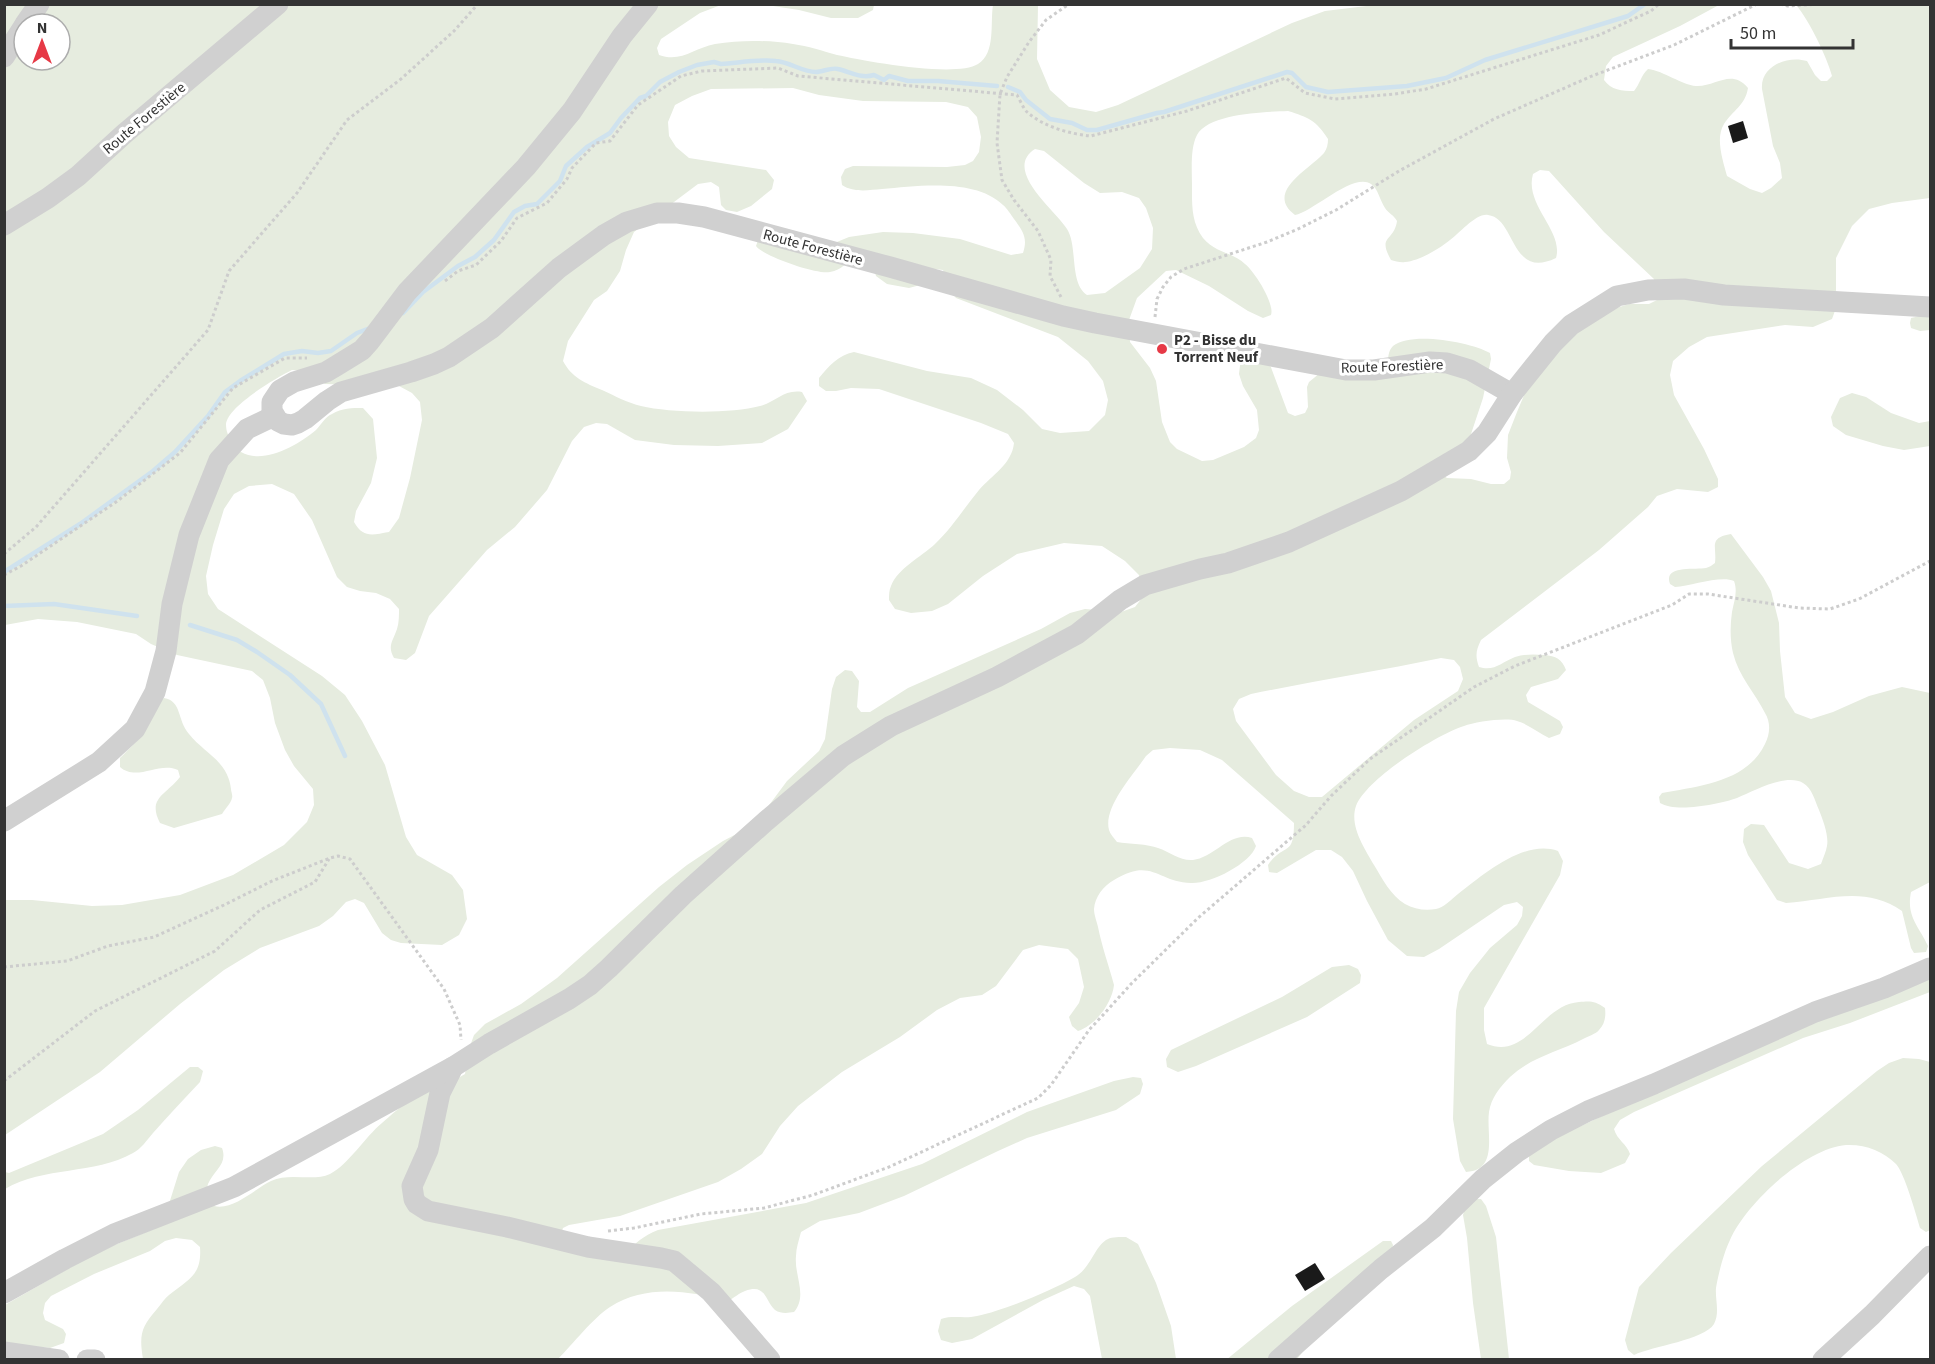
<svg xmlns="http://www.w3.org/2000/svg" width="1935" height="1364" font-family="'Source Sans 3',sans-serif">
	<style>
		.green { fill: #e6ecdf; fill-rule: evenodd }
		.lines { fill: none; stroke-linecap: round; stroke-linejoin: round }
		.stream { stroke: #cfe2ee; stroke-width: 4.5 }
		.building { fill: #1a1a1a }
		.path { stroke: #cdcdcd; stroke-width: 3; stroke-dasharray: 3 3; stroke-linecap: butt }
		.minor { stroke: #d0d0d0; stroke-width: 21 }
		.poi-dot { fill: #e63946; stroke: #fff; stroke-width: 2 }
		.labels { text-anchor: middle; stroke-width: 6; stroke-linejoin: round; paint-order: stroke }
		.street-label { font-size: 15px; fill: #333; stroke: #fff }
		.poi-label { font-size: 15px; font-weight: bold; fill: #333; stroke: #fff; text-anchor: start }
	</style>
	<rect width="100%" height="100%" fill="#fff"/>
	<g class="green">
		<path d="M1383,4L1719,5L1680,26L1613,57L1606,66L1604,80C1611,90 1622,91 1634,91C1640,84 1641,75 1648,69C1664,71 1682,85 1696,86C1716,87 1731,68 1748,88C1745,106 1733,110 1724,124C1715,138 1723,161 1727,176L1750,189L1762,193L1771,188L1782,178L1780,163L1773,146L1762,89C1760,66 1788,55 1807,61L1815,75L1821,81H1827L1832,76C1827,57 1809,20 1796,5H1930V198L1892,203L1869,209L1852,226L1836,258V308L1832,319L1813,327L1785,325L1707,337L1689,347L1673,361L1670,375L1674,395L1704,449L1718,479V487L1708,492L1677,489L1657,496L1648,507L1599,550L1481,640C1476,650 1475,656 1479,667C1494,672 1502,662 1515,657C1525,654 1534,654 1544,655C1556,656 1562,659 1566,670L1558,679L1531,687L1526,695L1528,702L1560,721L1563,727L1560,734L1549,738C1539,733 1528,724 1517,721C1506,717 1475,722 1464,726C1436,735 1366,779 1356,806C1349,826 1365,849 1374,865C1382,878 1391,896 1405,904C1414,909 1425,911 1436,909C1443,908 1452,899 1458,894C1484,874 1524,839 1558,851L1563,861L1560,875L1484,1008V1030L1487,1044C1527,1060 1541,1005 1579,1002C1591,1001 1595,1001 1605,1008C1606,1016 1605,1024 1599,1030C1596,1034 1588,1036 1583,1039C1558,1052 1531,1057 1510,1077C1500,1087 1491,1098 1489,1112C1486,1133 1499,1171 1466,1172L1460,1161L1453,1119L1456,1011L1459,992L1470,973L1490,948L1517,925L1522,916L1523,907L1517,902L1504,905L1439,949L1424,957L1407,956L1388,940L1367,901L1353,871L1342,857L1331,850H1316L1277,873L1269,872L1268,865C1284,842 1294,858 1294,823L1222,760L1200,750L1170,748L1153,750L1146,756C1134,774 1103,807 1109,830C1110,834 1114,838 1117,842C1129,844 1148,844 1158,848C1170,852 1180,861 1193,860C1214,858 1230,831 1252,838L1256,846C1250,864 1210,884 1191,883C1157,882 1152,857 1114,880C1103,886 1095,897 1094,909C1094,915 1097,922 1098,927C1102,947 1109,966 1114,985C1112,1003 1096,1025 1078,1031L1072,1026L1069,1017L1079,1003L1084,987L1078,959L1068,949L1039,945L1023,950L996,986L982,995L960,998L937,1010L900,1037L842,1072L798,1106L780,1126L762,1154L741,1169L718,1182L620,1216L569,1225L563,1228L560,1237L624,1255C635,1243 643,1236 658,1230L806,1203L922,1164L1027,1112L1114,1081L1133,1077L1141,1078L1143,1084L1140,1094L1116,1110L1027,1138L998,1151L904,1196L859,1213L820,1221L801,1232C799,1240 796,1248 796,1256C794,1276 808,1295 794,1312C788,1313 781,1314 775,1310C765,1301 766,1283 745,1291C739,1293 734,1298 728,1301C689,1291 646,1284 610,1307C593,1318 573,1344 558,1359H143C139,1335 141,1327 157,1309C161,1304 165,1298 169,1295C189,1279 202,1275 200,1247L192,1240L176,1238L165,1241L150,1251L94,1274L51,1296L45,1303L43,1313L45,1320L63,1329L66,1334L64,1343L50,1348L5,1344V1305L78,1263L112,1246L154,1229L168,1207L179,1172L188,1159L201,1150L215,1146L222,1148C228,1164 214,1170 208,1184C206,1190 208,1197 209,1204C229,1215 254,1189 271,1181C290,1172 313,1182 330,1174C348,1165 365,1137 382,1123C391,1115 401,1106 411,1100C429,1090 448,1085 465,1074L469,1049L474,1035L485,1024L521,1004L557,978L659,887L687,865L723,841L748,828L764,812L787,781L819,751L825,739L832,689L836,677L845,670L852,671L859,681L857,707L861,712H870L908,688L1041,629L1070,613L1085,609L1121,612L1135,607L1142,598L1139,575L1125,561L1102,546L1064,543L1017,554L983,576L948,604L932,611L911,613L895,609L889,600C889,595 889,590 891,586C898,568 921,557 935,544C952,528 964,508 979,490C992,475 1012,464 1014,443L1008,434L981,423L879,389L851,388L836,391H826L819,386V378C829,366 838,355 854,352L927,371L971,378L997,390L1023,410L1042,429L1060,433L1089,431L1105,415L1108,400L1103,381L1088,361L1058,337L956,298L951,292L943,270L935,269L924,284L909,288L887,284L876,276L870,254L854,252C848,261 843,270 830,272C817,275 763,256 756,246L758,240L832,244L849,237L883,232L913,233L960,239L1011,255L1023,253C1028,238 1023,231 1014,219C1011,215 1007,208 1003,205C975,178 918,186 882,189C869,190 854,193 842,185L841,177L845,169L853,166L947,167L965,165L973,161L979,152L981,137L977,117L968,107L946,102L863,101L819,95L793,88L711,89L692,96L675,105L668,122L669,136L676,147L689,158L766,170L774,180L772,189L751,206L737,212L726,210L721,205L719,187L711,182L698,184L634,232L626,250L620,271L607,291L594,300L568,341L563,361C572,378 585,383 602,390C615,396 628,403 641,406C670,413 731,414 760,406C776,402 784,389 802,392L807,401L788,429L762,443L718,446L674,445L635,440L607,424L596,423L584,427L572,441L547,490L515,527L487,550L429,616L415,653L406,660L394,658C387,646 393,641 397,629C399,623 399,615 399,609L390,599L376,593L360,591L347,587L337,577L312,520L294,494L272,484L249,486L234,494L224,509L213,545L206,576L208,594L218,609L322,676L345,695L362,721L385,765L406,837L417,855L452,875L463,890L467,919L459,935L442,945L401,943L391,940L382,933L364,903L355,899L346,902L333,916L319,926L260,948L224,970L180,1004L100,1072L5,1135V900H32L92,906L122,905L180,895L233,875L284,845L307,822L314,805L313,789L294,766L285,750L275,723L270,698L263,680L252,671L177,655L151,644L136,634L77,622L38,619L5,625V5H874L873,10L858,18H831L799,10L773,6L721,5L700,13L661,39L657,48L659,55C681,63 694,48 715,44C740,40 768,40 793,44C808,46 823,51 837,55C864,61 956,78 978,64C996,53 990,23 993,5H1038L1037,59L1050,90L1069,107L1096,112L1118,105L1292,23L1325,11ZM24,24H60V60H24ZM1288,111C1308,117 1317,121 1328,139C1328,144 1327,149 1324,153C1310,169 1264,192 1295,215C1313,212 1353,172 1371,184C1378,188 1380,201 1385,208C1388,213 1394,215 1397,221C1394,242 1377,235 1391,260C1395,261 1401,263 1405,262C1419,261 1439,249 1450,240C1459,234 1476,213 1488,215C1516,218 1510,280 1556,258C1564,231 1524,205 1533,174L1540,170L1549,171L1604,232L1654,279L1658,295L1657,300L1649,304H1629L1607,311L1562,342L1525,393L1517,412L1508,435L1507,458L1511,472L1510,479L1504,484H1491L1471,479L1447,478L1440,473L1470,437L1483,398L1491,359L1490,353C1471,342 1411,331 1393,346C1388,351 1388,358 1388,364L1320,373L1309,382L1307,387L1308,407L1305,413L1295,416L1288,413L1269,362L1241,357L1239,374L1243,386L1257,410L1259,430L1256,438L1244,447L1213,460L1202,461L1177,449L1170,442L1162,422L1156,381L1150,368L1130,342L1129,320L1137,298L1166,271L1176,270L1209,286L1248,311L1263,318L1271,315C1275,304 1255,272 1245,264C1233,252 1215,253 1203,238C1191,222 1192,204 1192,185C1192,171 1190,148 1197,135C1209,113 1266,112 1288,111ZM1035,149L1044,151L1084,183L1100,193L1122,192L1139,198L1146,208L1153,228L1152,249L1140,268L1105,293L1087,295C1069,283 1078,246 1067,229C1056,211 1002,170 1035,149ZM292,370L308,371L325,384L399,386L412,393L420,402L422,420L410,478L399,518L389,532C372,535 363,538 354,522L356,511L371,483L377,458L373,419L363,408C352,408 342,408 332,414C325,417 321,425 316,430C298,445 264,465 241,452C237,450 234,445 232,441C228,436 226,431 226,424C228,406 276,378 292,370ZM1441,658L1454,660L1460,667L1463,679L1458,691L1414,720L1322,797H1309L1294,791L1276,775L1236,721L1233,709L1239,699L1251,694C1314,681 1378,671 1441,658Z"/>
		<path d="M1920,316H1930V330L1920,331L1911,328L1910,323L1911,318Z"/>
		<path d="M1852,393L1866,397L1891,413L1919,423L1930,421V446L1904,450L1883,446L1846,435L1833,426L1831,417L1840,398Z"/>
		<path d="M1731,534L1763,577L1771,591L1779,623L1780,651L1785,697L1795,713L1811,719L1833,712L1869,696L1902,687L1930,693V882L1911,892C1906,917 1919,926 1928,946L1926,952L1914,953L1911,948L1902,911C1865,885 1828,900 1786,903L1777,900L1748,855L1743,842L1744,829L1751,824L1764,825L1789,863L1808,869L1821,864C1823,858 1826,852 1827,846C1829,836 1823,820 1819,810C1815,801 1812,788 1803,783C1786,773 1754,791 1737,798C1720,804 1676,813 1660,803L1659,797L1662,793C1699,786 1747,782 1765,744C1770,734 1771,723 1765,713C1755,693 1739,677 1733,653C1730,640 1730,626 1732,612C1734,601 1738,592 1734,581C1721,575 1691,586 1675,587L1670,584C1663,565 1694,570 1706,568C1710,567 1712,565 1715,563C1717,546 1708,538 1731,534Z"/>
		<path d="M164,698C182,701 177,720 189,734C204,753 228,761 231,789C231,792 233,795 232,798C231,803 225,809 222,814L174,828L160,823C147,798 166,795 180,777L178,770C159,761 137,782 120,767V758C131,747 142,737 149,723C155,712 153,706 164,698Z"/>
		<path d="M1930,962V992L1850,1023L1803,1038L1634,1112L1620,1120L1614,1129C1617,1140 1627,1144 1630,1154L1625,1163L1601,1173L1569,1171L1534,1165L1529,1161V1155L1534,1148Z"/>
		<path d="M1349,965L1358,969L1361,975L1360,983L1307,1017L1196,1066L1178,1072L1167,1067L1166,1059L1171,1050L1282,997L1332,967Z"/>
		<path d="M1903,1058L1919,1059L1930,1062V1230L1926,1232L1920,1228C1916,1214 1904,1172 1896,1164C1883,1151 1865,1144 1846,1145C1806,1148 1746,1203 1730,1240C1724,1252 1718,1275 1716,1288C1715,1299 1720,1313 1714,1324C1704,1340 1653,1346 1634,1355L1628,1350L1625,1340L1639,1287L1671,1253L1762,1166L1877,1071L1889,1063Z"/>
		<path d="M190,1067H198L203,1071L200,1082C184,1099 168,1116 153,1133C147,1140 141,1149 133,1153C94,1175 44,1166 5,1189V1172L9,1173L103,1134L138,1110Z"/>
		<path d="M1473,1199H1481L1486,1206L1496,1237L1509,1359H1481L1473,1303L1467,1238L1463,1215L1466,1205Z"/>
		<path d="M1126,1237L1138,1244L1156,1283L1171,1326L1176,1359H1102L1090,1296L1084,1289L1074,1286L1043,1300L972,1339L952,1343L941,1340L938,1331L941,1319C953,1315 965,1319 977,1316C1005,1310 1051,1291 1075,1277C1091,1268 1095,1245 1108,1239C1112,1237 1120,1237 1126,1237Z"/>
		<path d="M1383,1241H1391L1393,1245L1391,1254L1327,1322L1297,1359L1226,1360L1292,1306Z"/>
	</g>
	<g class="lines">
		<g class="stream">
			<path d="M1008,87L1020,92L1026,100L1050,119L1072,123L1087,130H1097L1157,113L1164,112L1287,72L1292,73L1306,87L1328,92L1407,86L1446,78L1485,60L1628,16L1645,4"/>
			<path d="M403,313L423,292L458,266L475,257L494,240L514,212L525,206L537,204L560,181L566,166L587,147L610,133L621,118L640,98L646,96L660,82L679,72L697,65L714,62L721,64C738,63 758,59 776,61C790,62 802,72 816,72C823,72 831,67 838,69C851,72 861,79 874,75L884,80L889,76L908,81H938L997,86"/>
			<path d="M4,572L80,524L153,471L175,452L208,416L225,392L240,381L284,354L302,351L318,353L331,351L357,333L370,328"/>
			<path d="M4,606L54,604L137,616"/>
			<path d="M190,625L237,640L257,652L290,675L321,704L345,756"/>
		</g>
	</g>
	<g class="building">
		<path d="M1743,121L1748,138L1733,143L1728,126Z"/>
		<path d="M1315,1263L1325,1279L1305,1291L1295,1275Z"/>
	</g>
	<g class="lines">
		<g class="path">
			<path d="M1780,4L1788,6L1824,4"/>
			<path d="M445,281L458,271L476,265L501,241L517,218L547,203L567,179L572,168L596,143L610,141L638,105L681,76L702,71L778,68L798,76L1017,95C1020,100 1023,108 1027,112C1044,127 1070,134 1091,136L1187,111L1286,78L1305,93L1335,99L1395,94L1426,89L1599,35L1651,11L1659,4"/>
			<path d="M1061,297L1050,276L1051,260L1038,231L1014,200L1002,180L997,143L1000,94L1007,77L1029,42L1046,20L1069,4"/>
			<path d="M1155,317L1157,299L1163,287L1171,277L1184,269L1267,242L1298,229L1336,210L1399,171L1494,119L1592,76L1674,45L1757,4"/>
			<path d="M4,554L36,527L208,330L229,271L297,193L347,120L401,79L454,31L478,4"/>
			<path d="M4,575L21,566L116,502L180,453L233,388L285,358H307"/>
			<path d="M4,967L67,961L108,946L154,937L224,905L272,881L330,858L338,856L350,859L444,989L460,1025L461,1040"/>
			<path d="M4,1081L95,1011L215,951L260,910L315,882L329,859"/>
			<path d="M608,1231L634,1228L701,1214L764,1208L813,1195L889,1167L1038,1098L1051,1085L1089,1030L1103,1015L1131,984L1198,918L1306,825L1331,796L1370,759L1474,687L1515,666L1672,605L1689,594H1708L1799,608L1830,609L1859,599L1930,561"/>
		</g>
		<g class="minor">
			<path d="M648,4L622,36L572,111L526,167L407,292L370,341L362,350L336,366L326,372L294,382L280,390L272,402V411L278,421L284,424L292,425L298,423L305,419L327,401L341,392L411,372L434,364L449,357L492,328L559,268L604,235L627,222L657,213H678L704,217L890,267L1063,316L1095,323L1346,370H1374L1430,362L1447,363L1470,370L1512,394"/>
			<path d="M25,24L39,4"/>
			<path d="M4,57L24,26"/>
			<path d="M4,225L48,198L78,176L124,134L278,4"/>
			<path d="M4,821L99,762L135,729L155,692L166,651L172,604L189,535L219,460L247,429L274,416"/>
			<path d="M453,1067L440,1093L428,1150L412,1186L414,1199L417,1204L428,1211L507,1227L588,1247L661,1258L674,1261L711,1292L770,1360"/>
			<path d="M4,1293L65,1259L114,1234L234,1187L453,1067L489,1044L569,999L590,985L609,968L683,895L766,821L843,756L891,726L997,677L1077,634L1120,600L1145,585L1200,569L1228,563L1289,542L1401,491L1469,451L1487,433L1512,394L1553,343L1571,325L1617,296L1648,290L1684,289L1724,295L1930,307"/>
			<path d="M4,1352L59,1360"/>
			<path d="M87,1360H95"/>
			<path d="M1278,1360L1381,1269L1433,1228L1483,1179L1517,1152L1551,1130L1588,1111L1654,1084L1815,1012L1884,988L1930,968"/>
			<path d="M1823,1360L1872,1315L1930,1256"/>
		</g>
	</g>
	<circle class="poi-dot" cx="1162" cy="349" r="6"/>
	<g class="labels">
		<g class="street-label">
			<text transform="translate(144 118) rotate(-40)" y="5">Route Forestière</text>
			<text transform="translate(813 247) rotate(15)" y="5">Route Forestière</text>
			<text transform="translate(1392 366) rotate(-2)" y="5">Route Forestière</text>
		</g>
		<g class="poi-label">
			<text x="1174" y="345">P2 - Bisse du<tspan x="1174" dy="17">Torrent Neuf</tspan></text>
		</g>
	</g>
	<rect width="1935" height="1364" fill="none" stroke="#333333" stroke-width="12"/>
	<g transform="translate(42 42)"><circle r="28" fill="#ffffff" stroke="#adadad" stroke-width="1.5"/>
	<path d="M0-4.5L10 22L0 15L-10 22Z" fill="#e63946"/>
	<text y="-9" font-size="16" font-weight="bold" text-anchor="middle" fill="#333333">N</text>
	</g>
	<path d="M1731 39v9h122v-9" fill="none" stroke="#333333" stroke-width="3"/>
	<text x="1740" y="39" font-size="18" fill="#333333" stroke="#ffffff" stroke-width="4.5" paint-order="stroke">50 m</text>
</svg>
